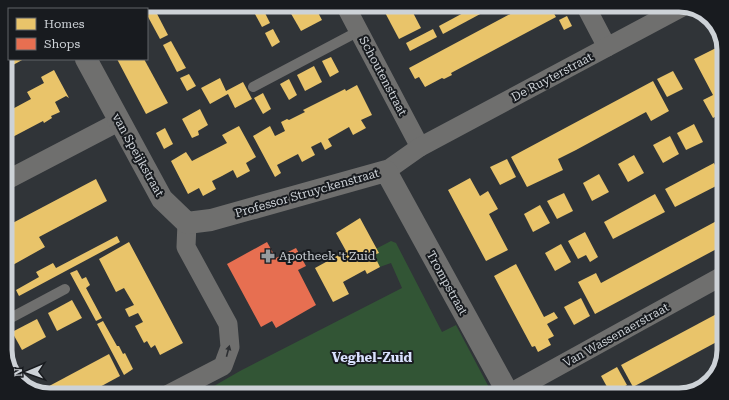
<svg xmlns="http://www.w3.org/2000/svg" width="729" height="400" font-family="'Roboto Serif',serif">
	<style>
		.green { fill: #325535 }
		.homes { fill: #e9c46a }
		.shops { fill: #e76f51 }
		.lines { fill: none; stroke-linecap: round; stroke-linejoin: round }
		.service { stroke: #6f6f6e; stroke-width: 10 }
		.minor { stroke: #6f6f6e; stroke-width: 19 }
		.tertiary { stroke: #6f6f6e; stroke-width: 22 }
		.oneway { fill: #2e3033 }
		.labels { text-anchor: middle; stroke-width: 4; stroke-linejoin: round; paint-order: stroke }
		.street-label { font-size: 12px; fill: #cdd2d7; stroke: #181b1f }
		.poi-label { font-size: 12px; fill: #cdd2d7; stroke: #181b1f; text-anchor: start }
		.neighbourhood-label { font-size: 13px; font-weight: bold; fill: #d9e0fd; stroke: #181b1f }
		.rim { fill: none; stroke: #cdd2d7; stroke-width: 5 }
	</style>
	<rect width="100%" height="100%" fill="#303438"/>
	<path class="green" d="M391,241L396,243L442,332L456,325L493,395H214V386L240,371L402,288L391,263L374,269L366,254Z"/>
	<g class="homes">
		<path d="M88,5H115L108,9H90Z"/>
		<path d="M250,5H261L270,23L262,27Z"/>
		<path d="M286,5H314L322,20L301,31Z"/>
		<path d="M381,5H409L421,28L399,39Z"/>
		<path d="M478,5H497L443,34L439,26Z"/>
		<path d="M527,5H549L556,17L451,73L452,75L444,79L442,78L425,87L419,77L415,79L409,68Z"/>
		<path d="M154,8L168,35L160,39L147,15V12Z"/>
		<path d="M567,16L572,26L564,30L559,20Z"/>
		<path d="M273,29L280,42L272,47L265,33Z"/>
		<path d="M433,29L437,37L410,51L406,43Z"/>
		<path d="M171,41L186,68L177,72L163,45Z"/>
		<path d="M716,48L724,64V116L722,113L713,118L703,100L713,95L694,59Z"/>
		<path d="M331,57L339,72L330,77L322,61Z"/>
		<path d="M10,59H24L13,65Z"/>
		<path d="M117,59H144L168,103L146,114Z"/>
		<path d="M314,66L322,82L305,91L297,75Z"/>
		<path d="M54,70L69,98L66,96L55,102L60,112L51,116L52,118L44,123L43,121L5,141V113L31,99L27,92L44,83L41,77Z"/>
		<path d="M673,71L683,89L667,97L657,79Z"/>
		<path d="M189,74L196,86L187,91L180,78Z"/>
		<path d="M220,78L226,91L243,82L252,99L235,108L228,94L210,104L201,88Z"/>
		<path d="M289,79L297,95L289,100L280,84Z"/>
		<path d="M653,81L669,111L651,121L646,112L576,150L558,159L563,170L527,187L511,157Z"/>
		<path d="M357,85L372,115L361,120L366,128L353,135L349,127L328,139L332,146L325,150L321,142L311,147L315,155L302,162L298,154L277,165L281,173L275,177L253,136L270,126L275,136L285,131L281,122L287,119L289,120L305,112L303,110L345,89L346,91Z"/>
		<path d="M263,93L271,109L263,114L254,98Z"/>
		<path d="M200,109L208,125L198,131L199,135L192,138L182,119Z"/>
		<path d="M694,124L703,142L686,150L677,133Z"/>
		<path d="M239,126L256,157L246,163L250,171L237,178L233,170L222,176L212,181L216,189L203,196L199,188L188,194L171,161L186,152L192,161L227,143L222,135Z"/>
		<path d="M165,128L173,144L164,149L156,133Z"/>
		<path d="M670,136L679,154L663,163L653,145Z"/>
		<path d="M634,155L644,173L628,182L618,164Z"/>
		<path d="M507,159L516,177L500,185L490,167Z"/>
		<path d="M714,163L724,182L675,207L665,189Z"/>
		<path d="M599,174L609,192L592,201L583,183Z"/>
		<path d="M470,178L480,196L488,191L498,209L489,214L508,250L486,261L448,190Z"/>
		<path d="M96,179L107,201L39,237L45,247L11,266L5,254V227Z"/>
		<path d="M564,193L573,211L557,219L547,201Z"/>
		<path d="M655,194L665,212L613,239L604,222Z"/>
		<path d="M540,205L550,223L533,232L524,214Z"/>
		<path d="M724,217V245L595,314L578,282L596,273L601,283Z"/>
		<path d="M360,218L379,253L374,255L380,267L367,274L365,270L343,282L349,294L333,302L315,268L346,251L336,233Z"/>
		<path d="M585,232L598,257L590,262L586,255L578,259L568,241Z"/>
		<path d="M117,236L120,242L19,296L16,290L39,277L36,272L53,263L56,268Z"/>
		<path d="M129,242L183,343L160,355L155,345L151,348L147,341L144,343L135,326L143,322L138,313L129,317L125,309L134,305L124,288L116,292L99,259Z"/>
		<path d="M561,244L571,262L555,271L545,253Z"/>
		<path d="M516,264L544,317L554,312L558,318L547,324L554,336L548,339L551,345L538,352L535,346L532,347L494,276Z"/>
		<path d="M77,270L82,279L86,277L90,285L86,288L102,318L96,321L70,273Z"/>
		<path d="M10,292L14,299L5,303V295Z"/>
		<path d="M581,298L590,316L574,325L564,307Z"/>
		<path d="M72,300L82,318L57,331L48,313Z"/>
		<path d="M724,310V338L633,387L621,365Z"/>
		<path d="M37,319L46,337L22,350L12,332Z"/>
		<path d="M103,321L117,346H119L123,354L125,353L133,369L124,375L97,324Z"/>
		<path d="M109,354L120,376L85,395H50L38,392Z"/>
		<path d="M617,367L627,385L611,394L601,376Z"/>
		<path d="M246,386L251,395H241L238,390Z"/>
		<path d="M581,386L585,395H564Z"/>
	</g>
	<path class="shops" d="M267,242L276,258L296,248L306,266L298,270L316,305L276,328L272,321L261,327L227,264Z"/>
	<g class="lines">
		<g class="service">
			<path d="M253,87L359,31"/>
			<path d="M5,321L65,289"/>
		</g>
		<g class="minor">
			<path d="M345,5L420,147"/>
			<path d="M585,5L607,47"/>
			<path d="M386,171L420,147L684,6"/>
			<path d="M5,181L120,121"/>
			<path d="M508,394L724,275"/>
			<path d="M167,395L223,366L230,347L228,324L186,247L187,223"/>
		</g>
		<g class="tertiary">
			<path d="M57,5L59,9"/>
			<path d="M86,59L162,199L187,223L211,220L386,171L509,395"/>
		</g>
	</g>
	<defs><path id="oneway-solid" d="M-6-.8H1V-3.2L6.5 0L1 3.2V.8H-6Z"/></defs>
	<use class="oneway" href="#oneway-solid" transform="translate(228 351) rotate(-75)"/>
	<defs>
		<g id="pharmacy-bare" transform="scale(1.08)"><path d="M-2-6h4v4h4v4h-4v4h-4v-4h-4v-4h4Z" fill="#969b9f" stroke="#181b1f" stroke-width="2.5" paint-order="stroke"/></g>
	</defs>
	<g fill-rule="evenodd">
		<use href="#pharmacy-bare" x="268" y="256"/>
	</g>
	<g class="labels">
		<g class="street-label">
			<text transform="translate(383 76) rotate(62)" y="4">Schoutenstraat</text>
			<text transform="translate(552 77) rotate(-28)" y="4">De Ruyterstraat</text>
			<text transform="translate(138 155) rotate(61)" y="4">van Speijkstraat</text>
			<text transform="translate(307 193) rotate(-16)" y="4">Professor Struyckenstraat</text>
			<text transform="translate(447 283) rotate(61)" y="4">Trompstraat</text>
			<text transform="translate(616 335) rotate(-29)" y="4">Van Wassenaerstraat</text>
		</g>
		<g class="poi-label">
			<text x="279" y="260">Apotheek 't Zuid</text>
		</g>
		<g class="neighbourhood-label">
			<text x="372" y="362">Veghel-Zuid</text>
		</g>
	</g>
	<path d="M0 0H729V400H0ZM50 12H679A38 38 0 0 1 717 50V350A38 38 0 0 1 679 388H50A38 38 0 0 1 12 350V50A38 38 0 0 1 50 12Z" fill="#181b1f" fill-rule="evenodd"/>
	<path class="rim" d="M50 12H679A38 38 0 0 1 717 50V350A38 38 0 0 1 679 388H50A38 38 0 0 1 12 350V50A38 38 0 0 1 50 12Z"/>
	<rect x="8" y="8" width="140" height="52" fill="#181b1f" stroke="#606469"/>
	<rect x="16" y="18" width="20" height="12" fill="#e9c46a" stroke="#606469"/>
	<text x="44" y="28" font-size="12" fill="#cdd2d7">Homes</text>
	<rect x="16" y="38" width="20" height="12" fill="#e76f51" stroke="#606469"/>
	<text x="44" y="48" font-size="12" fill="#cdd2d7">Shops</text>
	<g transform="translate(28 372) rotate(268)" stroke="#181b1f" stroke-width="3" paint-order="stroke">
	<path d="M0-3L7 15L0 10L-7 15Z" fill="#cdd2d7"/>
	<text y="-6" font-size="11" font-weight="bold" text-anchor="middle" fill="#cdd2d7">N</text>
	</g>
</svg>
